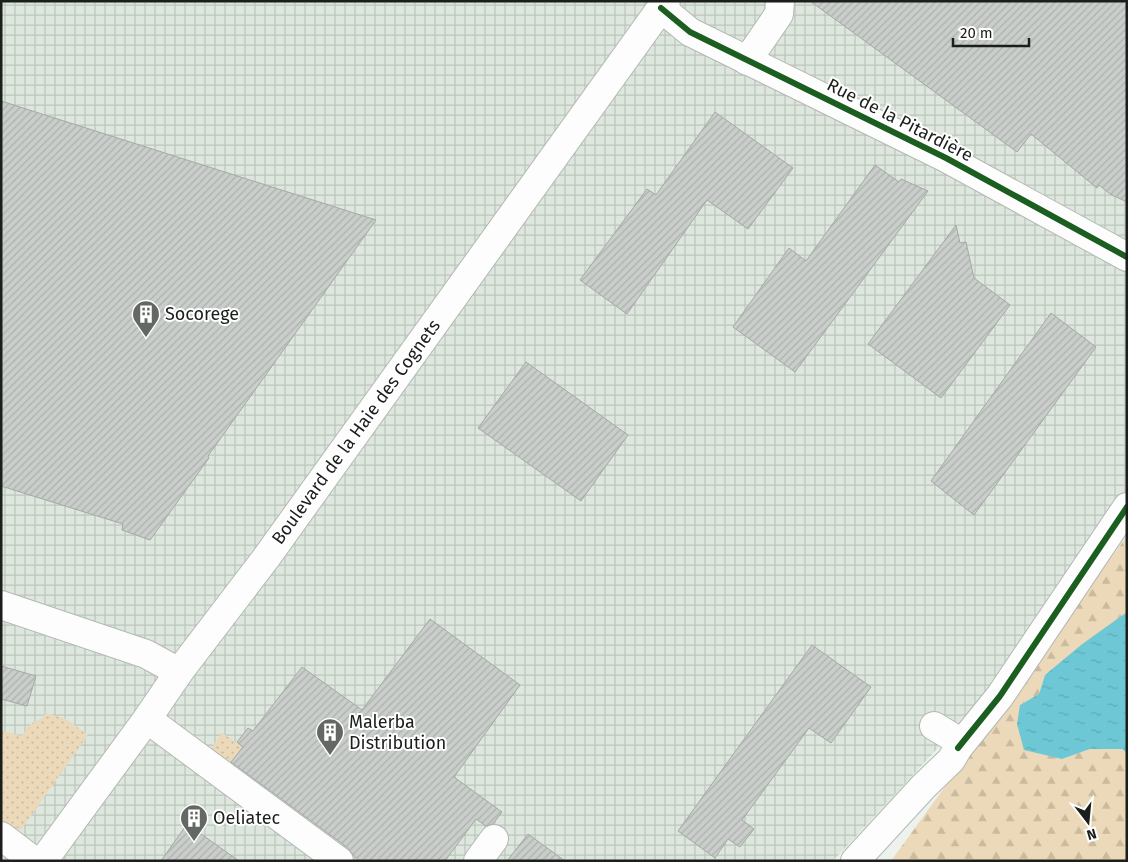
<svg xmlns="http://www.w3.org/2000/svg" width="1128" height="862" font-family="'Fira Sans',sans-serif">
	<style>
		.industrial { fill: url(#industrial-grid) }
		.grass { fill: url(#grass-dots) }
		.forest { fill: url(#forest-firs) }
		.water { fill: url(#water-ripples) }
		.building { fill: url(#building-hatch); stroke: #a4a8a6 }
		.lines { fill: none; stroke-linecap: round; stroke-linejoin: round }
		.minor-casing { stroke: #b4b8b4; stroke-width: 30 }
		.major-casing { stroke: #b4b8b4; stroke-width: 30 }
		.minor { stroke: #fcfdfc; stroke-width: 28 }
		.major { stroke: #fcfdfc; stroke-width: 28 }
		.cycleway-casing { stroke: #fff; stroke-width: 9 }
		.cycleway { stroke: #1b5e20; stroke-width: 6 }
		.labels { text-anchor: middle; stroke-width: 4; stroke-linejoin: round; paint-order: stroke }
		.street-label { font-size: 18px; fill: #1b1e1b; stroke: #fff }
		.poi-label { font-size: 18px; fill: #1b1e1b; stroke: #fff; text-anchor: start }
	</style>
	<defs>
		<pattern id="industrial-grid" width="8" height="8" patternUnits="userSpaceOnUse" patternTransform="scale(1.25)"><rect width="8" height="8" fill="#dde7dd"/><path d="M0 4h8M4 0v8" fill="none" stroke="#bdc6bd"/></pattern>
		<pattern id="grass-dots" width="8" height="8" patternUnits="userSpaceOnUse" patternTransform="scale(1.25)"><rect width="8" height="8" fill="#ecd9b9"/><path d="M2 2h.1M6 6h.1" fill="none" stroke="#caba9e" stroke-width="1.8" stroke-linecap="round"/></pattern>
		<pattern id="forest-firs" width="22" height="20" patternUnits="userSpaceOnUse" patternTransform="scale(1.25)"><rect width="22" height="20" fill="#ecd9b9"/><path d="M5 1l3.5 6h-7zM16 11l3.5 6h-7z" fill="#caba9e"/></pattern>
		<pattern id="water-ripples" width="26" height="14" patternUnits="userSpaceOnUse" patternTransform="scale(1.25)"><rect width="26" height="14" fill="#6ec7d5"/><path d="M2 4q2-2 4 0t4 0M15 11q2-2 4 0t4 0" fill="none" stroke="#5faab6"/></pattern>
		<pattern id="building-hatch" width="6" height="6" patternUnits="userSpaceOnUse" patternTransform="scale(1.25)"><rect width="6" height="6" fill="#cacecb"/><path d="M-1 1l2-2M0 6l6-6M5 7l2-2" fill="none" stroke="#adb0ae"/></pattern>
	</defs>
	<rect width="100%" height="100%" fill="#edf2ed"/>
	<path class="industrial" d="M1,1H1127V492L992,690L833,861H1Z"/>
	<g class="grass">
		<path d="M46,713L66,719L88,735L21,830L1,820V730L21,736L32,723L41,719Z"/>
		<path d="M222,733L243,747L228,766L208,753Z"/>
	</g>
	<path class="forest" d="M1127,536V572L1125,574L1127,578V612L1045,675L1039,694L1020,705L1062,759L1090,749H1122L1127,753V861H891Z"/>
	<path class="water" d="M1127,612V753L1122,749H1090L1062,759L1024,750L1017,724L1020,705L1039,694L1045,675L1081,645Z"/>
	<g class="building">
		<path d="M810,1H1127V202L1110,194L1099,185L1097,188L1031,134L1017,152Z"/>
		<path d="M1,101L376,220L208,456L209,458L150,540L122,530L123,524L1,486Z"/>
		<path d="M715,112L793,168L748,229L707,200L627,314L580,280L647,189L656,195Z"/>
		<path d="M875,165L899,182L901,179L928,191L795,372L733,327L789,248L806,261Z"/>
		<path d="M956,225L960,243L966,242L974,278L1010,305L941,398L868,344Z"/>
		<path d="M1051,313L1096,347L974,515L931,481Z"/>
		<path d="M526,362L628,435L581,501L478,428Z"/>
		<path d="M430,619L520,685L454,777L502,812L493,824L486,826L476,819L445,861H360L354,856L348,848L231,762L243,747L237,742L248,728L253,731L302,667L362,710Z"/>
		<path d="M812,645L871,687L831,743L809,728L742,820L754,829L740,847L728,839L715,858L678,831Z"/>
		<path d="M1,666L36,676L27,706L1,699Z"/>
		<path d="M187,824L239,861H161Z"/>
		<path d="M528,834L565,861H507Z"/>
	</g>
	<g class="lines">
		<g class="minor-casing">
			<g id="minor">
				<path d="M661,8L690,32L946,158L1127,257"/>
				<path d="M747,61L779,14L780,1"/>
				<path d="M1,605L146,654L179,672"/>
				<path d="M147,719L339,861"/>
				<path d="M958,748L1000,696L1127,507"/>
				<path d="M1,836L34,861"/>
				<path d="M478,861L494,839"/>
				<path d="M855,861L923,787L951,760L958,748L954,738L934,726"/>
			</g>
		</g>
		<g class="major-casing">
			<path id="major" d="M43,861L147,719L179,672L266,558L666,1"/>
		</g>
		<use href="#minor" class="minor"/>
		<use href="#major" class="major"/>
		<g class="cycleway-casing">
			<g id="cycleway">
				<path d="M661,8L690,32L946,158L1127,257"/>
				<path d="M958,748L1000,696L1127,507"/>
			</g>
		</g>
		<use href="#cycleway" class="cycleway"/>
	</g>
	<defs>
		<g id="building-pin" transform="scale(1.4375)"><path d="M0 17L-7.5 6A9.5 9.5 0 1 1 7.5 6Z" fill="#646864" stroke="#fff"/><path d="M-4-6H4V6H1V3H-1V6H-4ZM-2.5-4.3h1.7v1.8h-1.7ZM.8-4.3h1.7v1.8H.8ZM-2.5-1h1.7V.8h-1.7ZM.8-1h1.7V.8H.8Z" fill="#fff"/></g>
	</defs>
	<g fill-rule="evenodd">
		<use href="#building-pin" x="146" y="314"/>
		<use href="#building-pin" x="330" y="732"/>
		<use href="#building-pin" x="194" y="818"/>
	</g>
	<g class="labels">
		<g class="street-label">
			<text transform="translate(900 120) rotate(27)" y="6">Rue de la Pitardière</text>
			<text transform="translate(356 432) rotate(-54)" y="6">Boulevard de la Haie des Cognets</text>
		</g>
		<g class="poi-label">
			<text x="165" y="320">Socorege</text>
			<text x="349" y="728">Malerba<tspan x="349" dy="21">Distribution</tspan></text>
			<text x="213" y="824">Oeliatec</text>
		</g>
	</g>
	<rect width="1128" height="862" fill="none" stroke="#1b1e1b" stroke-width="5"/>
	<g transform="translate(1088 822) rotate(164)" stroke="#ffffff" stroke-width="4" paint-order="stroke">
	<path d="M0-4L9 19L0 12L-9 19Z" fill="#1b1e1b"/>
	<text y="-8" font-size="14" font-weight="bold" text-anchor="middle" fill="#1b1e1b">N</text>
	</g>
	<path d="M953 38v8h76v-8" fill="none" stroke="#1b1e1b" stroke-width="2.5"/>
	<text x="960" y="38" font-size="15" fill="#1b1e1b" stroke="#ffffff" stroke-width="4" paint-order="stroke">20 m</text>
</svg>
